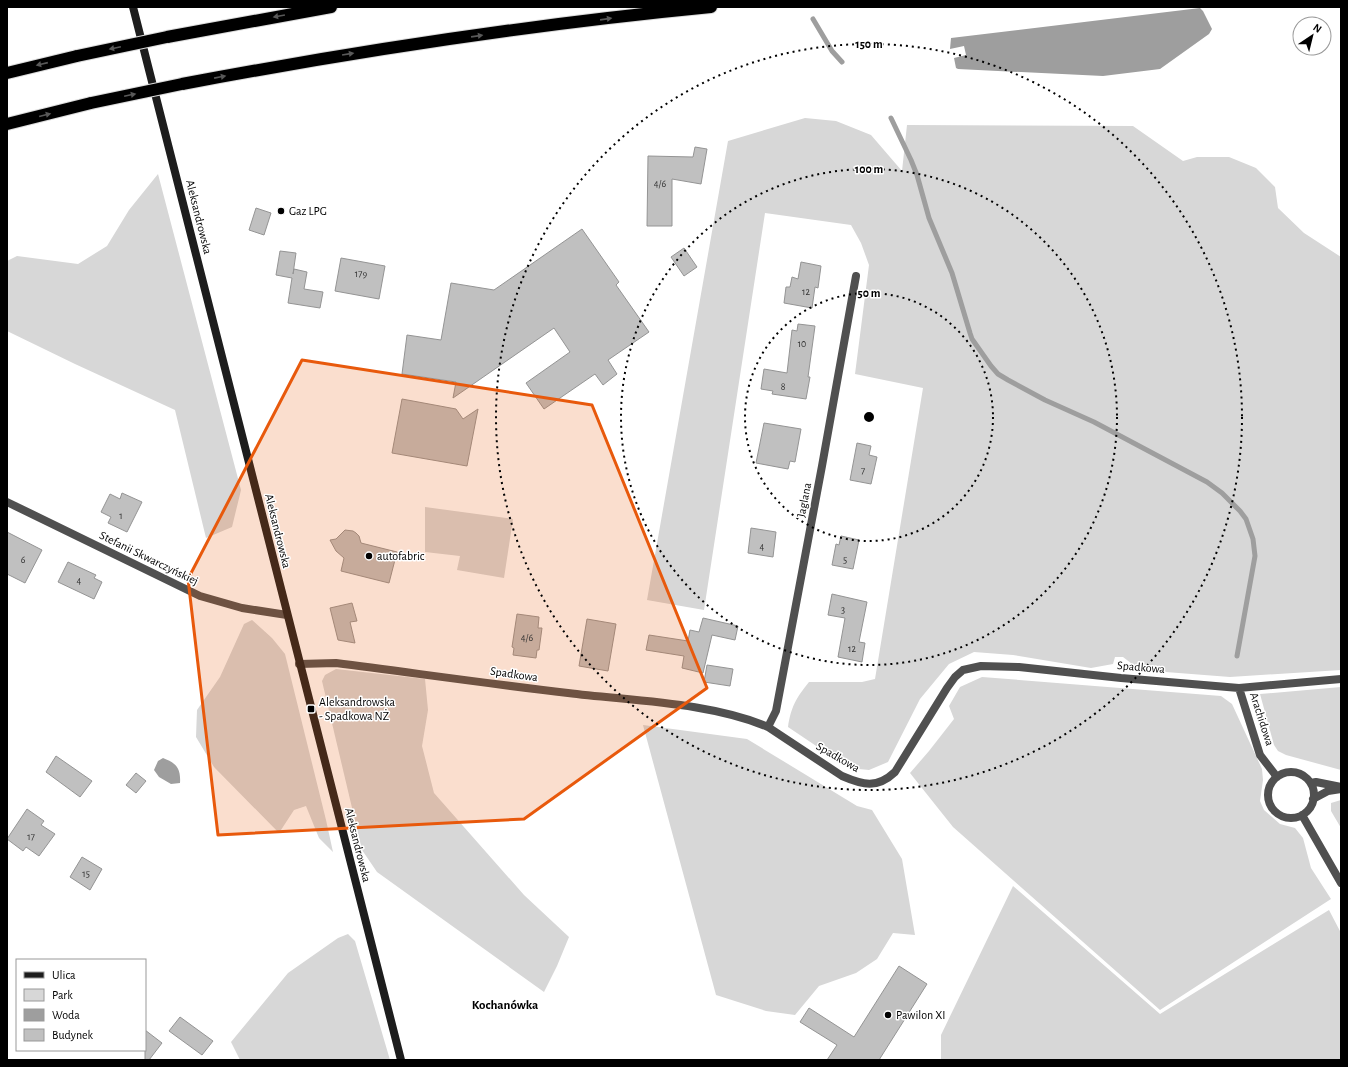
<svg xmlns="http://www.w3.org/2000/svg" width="1348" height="1067" viewBox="0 0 1348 1067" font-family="'Alegreya Sans',sans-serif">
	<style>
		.green { fill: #d7d7d7 }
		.water { fill: #9e9e9e }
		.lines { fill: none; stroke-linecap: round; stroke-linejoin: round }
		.stream { stroke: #9e9e9e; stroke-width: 5 }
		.building { fill: #c0c0c0; stroke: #949494 }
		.highway-casing { stroke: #dbdbdb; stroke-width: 14 }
		.street { stroke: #505050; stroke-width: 8 }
		.secondary { stroke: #1d1d1d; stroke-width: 8 }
		.highway { stroke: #000; stroke-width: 12 }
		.highway-bridge-casing { stroke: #dbdbdb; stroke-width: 14; stroke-linecap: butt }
		.highway-bridge { stroke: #000; stroke-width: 12 }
		.oneway { fill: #595959 }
		.marked { fill: #e8590c; fill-opacity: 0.2; stroke: #e8590c; stroke-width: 3; stroke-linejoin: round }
		.ring { fill: none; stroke: #000; stroke-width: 2; stroke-dasharray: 2 4 }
		.poi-dot { fill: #000; stroke: #fff; stroke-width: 1.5 }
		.labels { text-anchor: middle; stroke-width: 3; stroke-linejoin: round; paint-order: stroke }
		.number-label { font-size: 10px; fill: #303030 }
		.poi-label { font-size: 12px; fill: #000; stroke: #fff; text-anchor: start }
		.street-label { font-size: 12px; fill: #000; stroke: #fff }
		.neighbourhood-label { font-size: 13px; font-weight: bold; fill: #000; stroke: #fff }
		.centre { fill: #000; stroke: #fff; stroke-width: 2 }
		.ring-label { font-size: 12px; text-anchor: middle; font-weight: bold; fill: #000; stroke: #fff; stroke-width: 3; stroke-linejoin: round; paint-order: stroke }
	</style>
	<rect width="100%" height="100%" fill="#fff"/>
	<path class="green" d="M805,118l31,3 35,14 31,36 5,-46 226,1 50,35 14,-4h32l27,11 19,19 3,21 26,25 37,24v413l-111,7 -90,-7 -17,-13h-8l-2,7 -22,4 -78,-13 -39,-3 -25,12 -29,35 -32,63 -19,8 -20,-2 -61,-41c3,-20 8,-29 21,-45h53l13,-3 48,-291 -68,-14 14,-109 -8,-22 -10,-18 -86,-12 -61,397 -57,-10 81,-459z
		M158,174l83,316 -9,37 -26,11 -31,-128 -100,-46 -68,-33v-70l10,-5 61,8 29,-18 22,-36z
		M425,507l88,12 -9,59 -47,-8 3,-14 -35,-4z
		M252,620l20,18 13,16 41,166 7,32 -14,-14 -13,-32 -12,4 -15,23 -65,-66 -18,-30 1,-27 23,-33 24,-53z
		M336,669l89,10 3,31 -6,36 12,47 90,102 45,42 -12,29 -13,26 -167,-120 -15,-22 -40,-169 3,-6z
		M982,677l239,19 11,8 30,65 1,11 -3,21 4,9 16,14 15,4 8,10 8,30 20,31 -171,111 -207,-183 -43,-54 19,-22 25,-32 -5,-13 11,-19z
		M1341,687v83l-55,-15 -8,-4 -4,-6 -14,-51z
		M643,725l104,14 110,67 15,4 30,49 13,76 -22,-2 -16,26 -21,14 -37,13 -24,29 -29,-4 -50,-16z
		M1341,800v28l-10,-17v-8z
		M1013,886l147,128 169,-104 12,23v127h-400v-25z
		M348,934l7,7 35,119h-150l-9,-18 57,-69 50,-35z"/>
	<path class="water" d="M1200,8l3,3 9,18 -3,5 -49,35 -57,7 -145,-7 -2,-1 -2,-10 12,-3 -2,-9 -14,3 1,-11z
		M163,758c13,5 18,10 17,25l-9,1 -12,-7 -5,-7 4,-9z"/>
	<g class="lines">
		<path class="stream" d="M813,19l19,32 10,11
			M891,118l20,42 6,15 12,43 23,55 18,60 2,6 19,27 7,8 10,6 37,20 49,22 113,60 15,11 18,18 6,8 7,20 2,17 -18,100"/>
	</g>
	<path class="building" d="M695,147l12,2 -6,35 -29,-5v47h-25l1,-70 45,1z
		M256,208l15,5 -7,22 -15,-5z
		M582,229l37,53 -3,3 33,47 -41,28 9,14 -14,11 -8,-11 -51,35 -18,-26 44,-31 -16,-24 -101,70 3,-16 -54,-8 5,-39 34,5 10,-57 43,7z
		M684,248l13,19 -13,9 -13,-19z
		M280,251l16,2 -3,21 1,-5 13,3 -3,17 19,3 -3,16 -32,-5 4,-25 -16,-3z
		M341,258l44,8 -6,33 -44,-8z
		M801,262l20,4 -3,22 -3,-1 -3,21 -28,-5 2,-16h4l2,-10 6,2z
		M798,324l17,2 -7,51h2l-4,22 -34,-5 1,-3 -12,-2 3,-20 23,4 5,-43 5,1z
		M402,399l54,10 7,10 15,-10 -11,57 -75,-13z
		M764,423l37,6 -6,33 -5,-1 -2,8 -32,-6z
		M857,443l14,3 -2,9 8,2 -6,27 -21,-4z
		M122,493l20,9 -15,30 -19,-9 3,-6 -10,-5 9,-18 10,5z
		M751,528l25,4 -3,25 -25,-4z
		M345,530l8,1 3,2 3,3 2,7 36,9 -8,31 -48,-12 3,-13 -8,-7 -6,-11 6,-1z
		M7,532l35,18 -17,33 -18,-9z
		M841,536l18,4 -6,29 -21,-4 4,-21 3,1z
		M68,562l28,13 -2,3 8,4 -8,17 -36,-17z
		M832,594l35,8 -8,40 6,1 -3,19 -24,-5 7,-39 -17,-3z
		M352,603l5,18 -7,1 5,21 -17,-3 -8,-32z
		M517,614l22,3 -1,11h4l-3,22h-2l-1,8 -23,-3 1,-7 -2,-1z
		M703,618l35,8 -3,14 -23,-5 -9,38 -21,-5 2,-12 -38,-6 3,-15 39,6 2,-11 9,2z
		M587,619l29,5 -8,47 -29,-5z
		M707,665l26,4 -3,17 -26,-4z
		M56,756l36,25 -12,16 -34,-25z
		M136,773l10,8 -10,12 -10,-8z
		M27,809l17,12 -3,4 14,9 -16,22 -13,-9 -3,4 -16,-12z
		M82,857l20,12 -12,21 -20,-13z
		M899,966l28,18 -48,76h-52l10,-15 -37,-23 9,-14 45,29z
		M180,1017l33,24 -11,14 -33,-24z
		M145,1030l17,13 -13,17h-4z"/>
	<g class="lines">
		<g class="highway-casing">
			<path id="highway" d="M167,37l164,-30
				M7,73l70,-17
				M182,84c175,-33 352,-60 529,-77
				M7,124l84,-21"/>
		</g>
		<path class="street" d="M7,502l193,94 42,12 45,7
			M299,664l37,-1c78,10 155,21 232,30 63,8 141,9 200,34l74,49c21,9 35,13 53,-4l52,-84 8,-11 8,-7 18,-4 38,1 102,11 118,10 102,-9
			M1239,688l21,67 17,22
			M768,727l8,-16 46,-245 34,-190
			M1268 795a23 23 0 1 1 46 0a23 23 0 1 1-46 0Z
			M1311,783l5,-1 25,5
			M1313,799l15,-8 13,-2
			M1302,815l39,68"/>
		<path class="secondary" d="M133,7l268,1053"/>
		<use href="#highway" class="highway"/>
		<g class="highway-bridge-casing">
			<path id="highway-bridge" d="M77,56l90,-19
				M91,103l91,-19"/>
		</g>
		<use href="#highway-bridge" class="highway-bridge"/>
	</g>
	<defs><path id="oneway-solid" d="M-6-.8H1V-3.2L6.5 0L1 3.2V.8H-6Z"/></defs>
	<g class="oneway">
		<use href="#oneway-solid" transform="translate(279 16) rotate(170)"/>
		<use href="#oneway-solid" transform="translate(606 19) rotate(-8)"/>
		<use href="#oneway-solid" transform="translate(477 36) rotate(-8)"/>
		<use href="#oneway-solid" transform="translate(115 48) rotate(168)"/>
		<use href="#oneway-solid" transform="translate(348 54) rotate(-9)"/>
		<use href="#oneway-solid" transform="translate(42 64) rotate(167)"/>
		<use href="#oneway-solid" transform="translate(220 77) rotate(-11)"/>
		<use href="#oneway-solid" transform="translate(130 95) rotate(-12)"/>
		<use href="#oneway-solid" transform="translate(45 115) rotate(-14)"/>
	</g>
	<path class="marked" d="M302,360l290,45 115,283 -183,131 -306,16 -30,-256z"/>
	<g class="ring">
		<circle cx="869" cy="417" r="124"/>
		<circle cx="869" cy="417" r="248"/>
		<circle cx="869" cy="417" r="373"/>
	</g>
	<g class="poi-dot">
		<circle cx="281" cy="211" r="4"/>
		<circle cx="369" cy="556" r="4"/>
		<rect x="307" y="705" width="8" height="8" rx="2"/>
		<circle cx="888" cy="1015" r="4"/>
	</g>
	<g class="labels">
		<g class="number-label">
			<text x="660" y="187">4/6</text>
			<text x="361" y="277">179</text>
			<text x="806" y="295">12</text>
			<text x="802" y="347">10</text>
			<text x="783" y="390">8</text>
			<text x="863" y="474">7</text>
			<text x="121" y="519">1</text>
			<text x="762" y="550">4</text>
			<text x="23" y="563">6</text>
			<text x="845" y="563">5</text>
			<text x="79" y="584">4</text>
			<text x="843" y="613">3</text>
			<text x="527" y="641">4/6</text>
			<text x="852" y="652">12</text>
			<text x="31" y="840">17</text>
			<text x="86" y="877">15</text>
		</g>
		<g class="poi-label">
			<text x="289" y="215">Gaz LPG</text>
			<text x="377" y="560">autofabric</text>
			<text x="319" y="706">Aleksandrowska<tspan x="319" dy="14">- Spadkowa NŻ</tspan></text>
			<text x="896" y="1019">Pawilon XI</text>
		</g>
		<g class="street-label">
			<text transform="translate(199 217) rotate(76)" y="4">Aleksandrowska</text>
			<text transform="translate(804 500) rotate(-79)" y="4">Jaglana</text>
			<text transform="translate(278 531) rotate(76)" y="4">Aleksandrowska</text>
			<text transform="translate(149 558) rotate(26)" y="4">Stefanii Skwarczyńskiej</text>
			<text transform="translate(1141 667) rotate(5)" y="4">Spadkowa</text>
			<text transform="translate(514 674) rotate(8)" y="4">Spadkowa</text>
			<text transform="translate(1262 719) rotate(72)" y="4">Arachidowa</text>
			<text transform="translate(838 757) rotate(30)" y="4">Spadkowa</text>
			<text transform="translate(358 845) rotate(76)" y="4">Aleksandrowska</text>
		</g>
		<g class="neighbourhood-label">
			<text x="505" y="1009">Kochanówka</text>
		</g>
	</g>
	<circle cx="869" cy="417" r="6" class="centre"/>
	<g class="ring-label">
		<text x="869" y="48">150 m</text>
		<text x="869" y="173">100 m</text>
		<text x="869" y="297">50 m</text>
	</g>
	<rect width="1348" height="1067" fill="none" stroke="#000000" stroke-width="16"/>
	<rect x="16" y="959" width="130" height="92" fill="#ffffff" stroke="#999999"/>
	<rect x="24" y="972" width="20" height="6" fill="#1d1d1d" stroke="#999999"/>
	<text x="52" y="979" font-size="12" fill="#000000">Ulica</text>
	<rect x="24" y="989" width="20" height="12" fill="#d7d7d7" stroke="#999999"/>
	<text x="52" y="999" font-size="12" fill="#000000">Park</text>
	<rect x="24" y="1009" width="20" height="12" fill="#9e9e9e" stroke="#999999"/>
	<text x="52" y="1019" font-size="12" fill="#000000">Woda</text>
	<rect x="24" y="1029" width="20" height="12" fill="#c0c0c0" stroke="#999999"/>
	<text x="52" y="1039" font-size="12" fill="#000000">Budynek</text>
	<g transform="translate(1312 36) rotate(35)"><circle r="19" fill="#ffffff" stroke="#999999"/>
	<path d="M0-3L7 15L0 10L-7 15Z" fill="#000000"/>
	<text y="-6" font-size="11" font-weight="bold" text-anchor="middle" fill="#000000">N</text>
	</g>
</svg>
